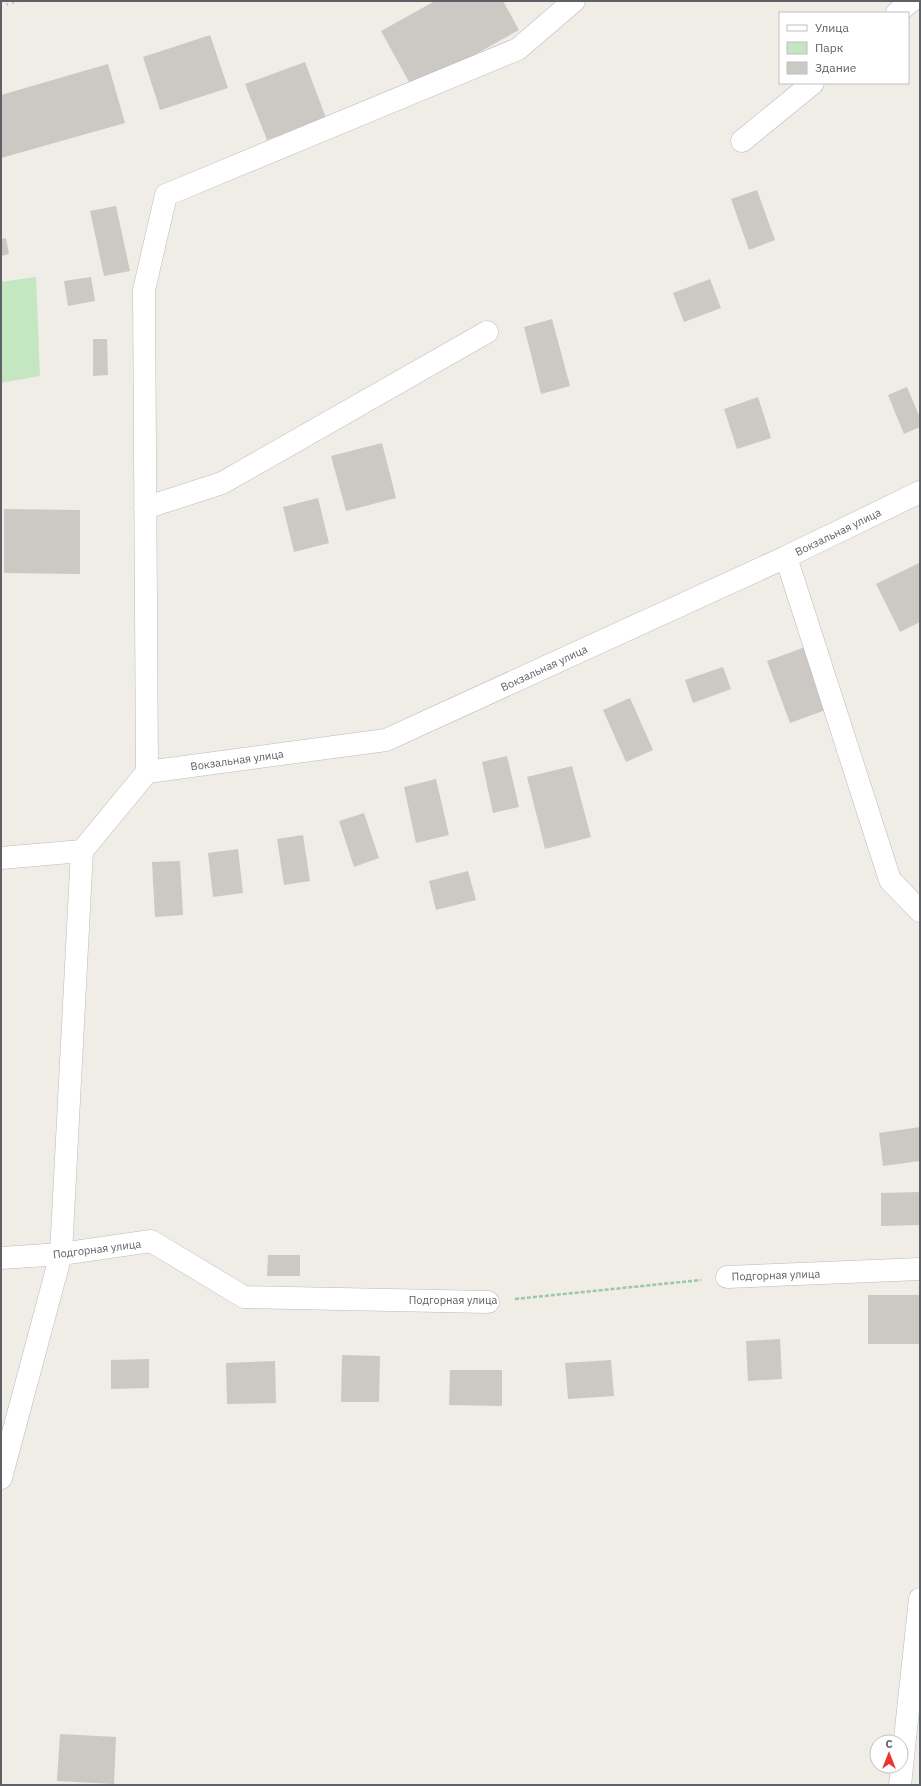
<svg xmlns="http://www.w3.org/2000/svg" width="921" height="1786" viewBox="0 0 921 1786" font-family="'IBM Plex Sans',sans-serif">
	<style>
		.green { fill: #c4e7c2 }
		.building { fill: #ccc9c5 }
		.lines { fill: none; stroke-linecap: round; stroke-linejoin: round }
		.minor-casing { stroke: #b8bbbf; stroke-width: 23 }
		.path { stroke: #9bc8a6; stroke-width: 2.5; stroke-dasharray: 4 2; stroke-linecap: butt }
		.minor { stroke: #fff; stroke-width: 22 }
		.rail { stroke: #b4b5b6; stroke-width: 3; stroke-dasharray: 1 5; stroke-linecap: butt }
		.labels { text-anchor: middle; stroke-width: 4; stroke-linejoin: round; paint-order: stroke }
		.street-label { font-size: 11px; fill: #5d6166; stroke: #fff }
	</style>
	<rect width="100%" height="100%" fill="#efede5"/>
	<path class="green" d="M36,277l4,99 -39,7v-101z"/>
	<path class="building" d="M435,1h68l16,29 -106,59 -32,-58z
		M210,35l18,53 -68,22 -17,-53z
		M305,62l21,56 -59,22 -22,-56z
		M108,64l17,59 -124,35v-63z
		M757,190l18,50 -26,10 -18,-51z
		M116,206l14,65 -26,5 -14,-65z
		M6,238l3,16 -8,2v-17z
		M91,277l4,24 -27,5 -4,-25z
		M710,279l11,29 -37,14 -11,-29z
		M552,319l18,67 -29,8 -17,-67z
		M93,339h14l1,36 -15,1z
		M907,387l13,31v9l-16,7 -16,-39z
		M758,397l13,41 -34,11 -13,-40z
		M382,443l14,55 -50,13 -15,-55z
		M318,498l11,45 -35,9 -11,-45z
		M4,509l76,1v64l-76,-1z
		M919,563l1,59 -20,10 -24,-48z
		M808,646l23,62 -41,15 -23,-62z
		M723,667l8,22 -38,14 -8,-23z
		M630,698l23,52 -27,12 -23,-52z
		M507,756l12,51 -26,6 -11,-51z
		M572,766l19,71 -46,12 -18,-72z
		M436,779l13,56 -33,8 -12,-56z
		M364,813l15,45 -25,9 -15,-46z
		M303,835l7,46 -26,4 -7,-46z
		M238,849l5,44 -30,4 -5,-44z
		M180,861l3,54 -28,2 -3,-55z
		M468,871l8,29 -40,10 -7,-29z
		M920,1127v34l-37,5 -4,-33z
		M920,1192v33l-39,1v-33z
		M268,1255h32v21h-33z
		M868,1295h52v49h-52z
		M780,1339l2,40 -34,2 -2,-40z
		M342,1355l38,1 -1,46h-38z
		M149,1359v29l-38,1v-29z
		M611,1360l3,36 -46,3 -3,-36z
		M275,1361l1,42 -49,1 -1,-41z
		M450,1370h52v36l-53,-1z
		M60,1734l56,3 -2,47 -57,-3z"/>
	<g class="lines">
		<g class="minor-casing">
			<path id="minor" d="M897,13l14,-12
				M742,141l71,-58
				M145,508l77,-25 265,-151
				M786,557l104,323 30,31
				M147,772l239,-32 400,-183 134,-65
				M1,858l81,-7
				M1,1258l60,-4 90,-13 93,56 244,5
				M727,1277l193,-8
				M1,1478l60,-224 21,-403 65,-79 -3,-482 22,-95 352,-146 56,-48
				M900,1785l20,-186"/>
		</g>
		<path class="path" d="M515,1299l186,-19"/>
		<use href="#minor" class="minor"/>
		<path class="rail" d="M1,6l18,-5"/>
	</g>
	<g class="labels">
		<g class="street-label">
			<text transform="translate(838 532) rotate(-26)" y="4">Вокзальная улица</text>
			<text transform="translate(544 668) rotate(-25)" y="4">Вокзальная улица</text>
			<text transform="translate(237 760) rotate(-8)" y="4">Вокзальная улица</text>
			<text transform="translate(97 1249) rotate(-7)" y="4">Подгорная улица</text>
			<text transform="translate(776 1275) rotate(-2)" y="4">Подгорная улица</text>
			<text x="453" y="1304">Подгорная улица</text>
		</g>
	</g>
	<rect width="921" height="1786" fill="none" stroke="#5d6166" stroke-width="4"/>
	<rect x="779" y="12" width="130" height="72" fill="#ffffff" stroke="#bec0c2"/>
	<rect x="787" y="25" width="20" height="6" fill="#ffffff" stroke="#bec0c2"/>
	<text x="815" y="32" font-size="12" fill="#5d6166">Улица</text>
	<rect x="787" y="42" width="20" height="12" fill="#c4e7c2" stroke="#bec0c2"/>
	<text x="815" y="52" font-size="12" fill="#5d6166">Парк</text>
	<rect x="787" y="62" width="20" height="12" fill="#ccc9c5" stroke="#bec0c2"/>
	<text x="815" y="72" font-size="12" fill="#5d6166">Здание</text>
	<g transform="translate(889 1754)"><circle r="19" fill="#ffffff" stroke="#bec0c2"/>
	<path d="M0-3L7 15L0 10L-7 15Z" fill="#e93632"/>
	<text y="-6" font-size="11" font-weight="bold" text-anchor="middle" fill="#5d6166">С</text>
	</g>
</svg>
